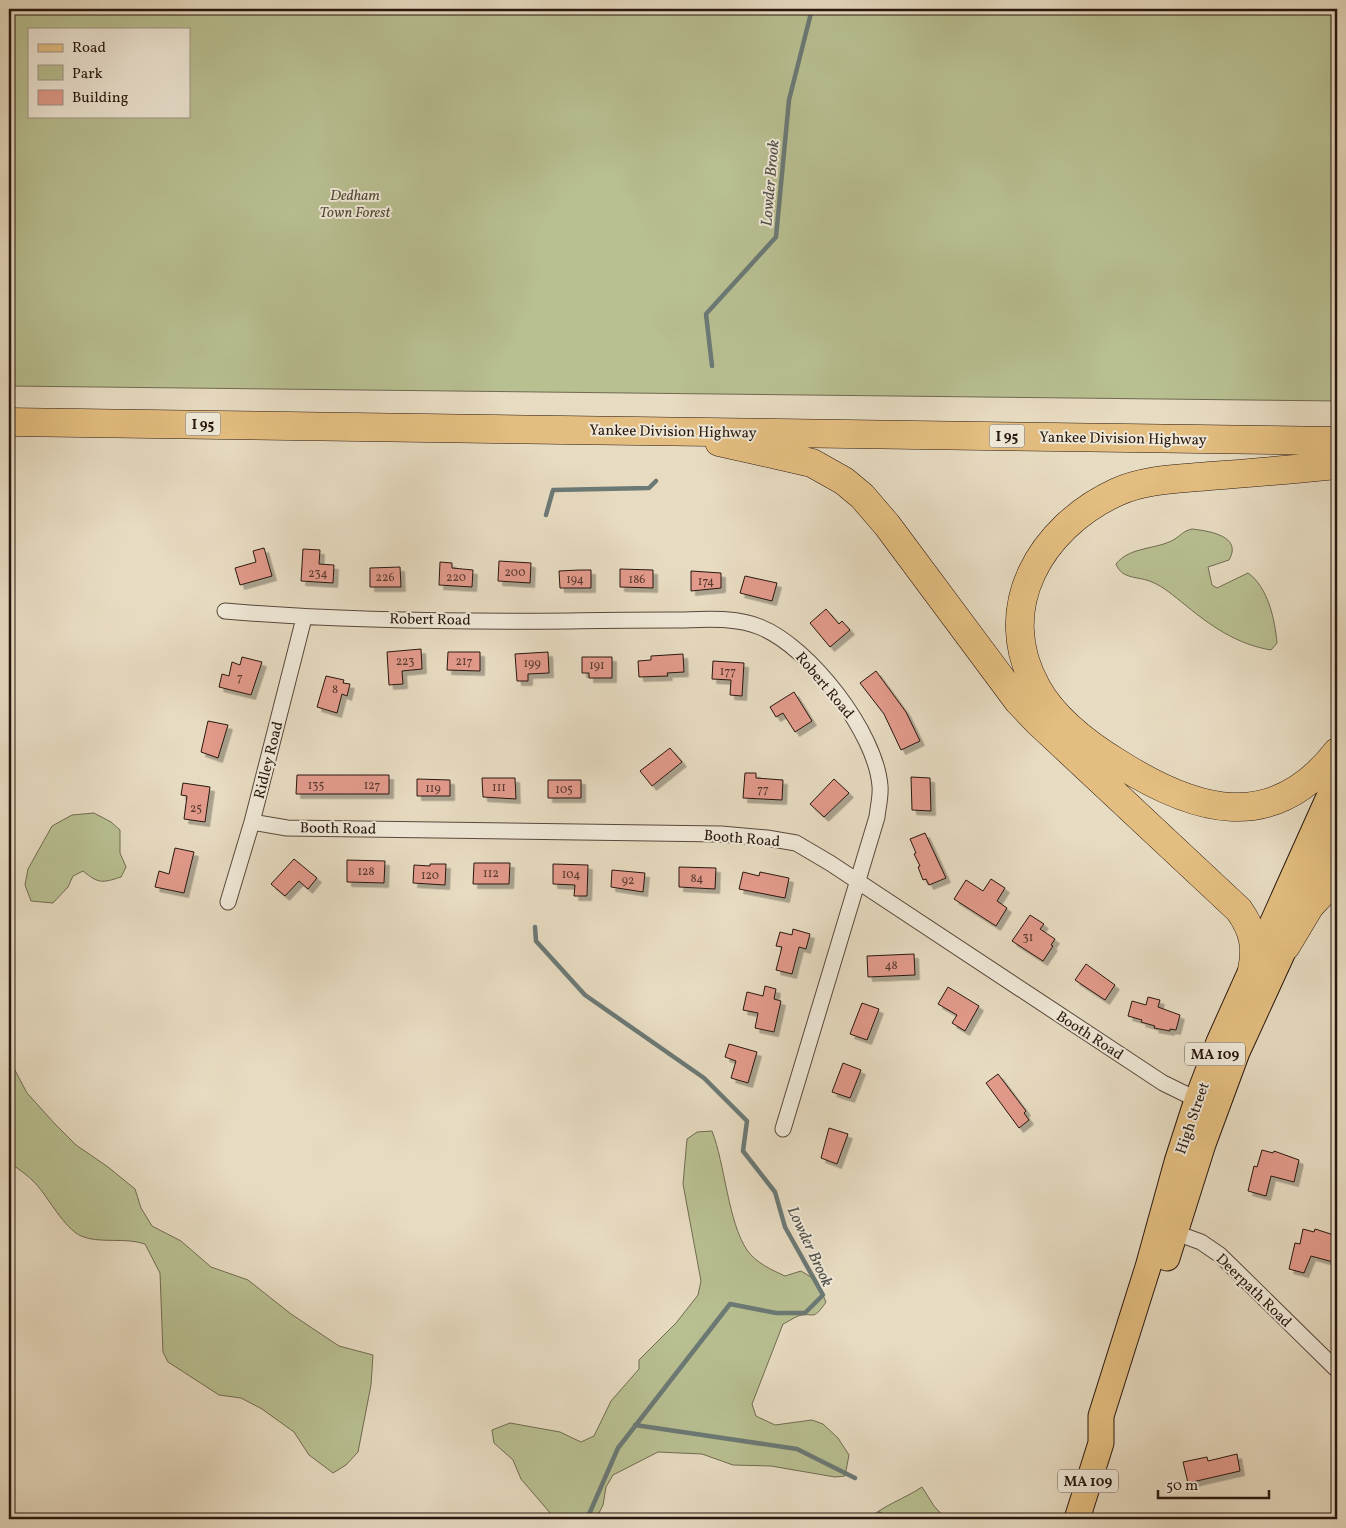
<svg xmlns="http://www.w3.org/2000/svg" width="1346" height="1528" viewBox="0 0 1346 1528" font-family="Vollkorn,serif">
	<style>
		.green { fill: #b8bf91; stroke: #706b50; fill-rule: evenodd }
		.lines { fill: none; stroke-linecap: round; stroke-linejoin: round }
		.stream { stroke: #6b7975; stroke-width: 4.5 }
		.building { fill: #e29a8b; stroke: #28170f; filter: url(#shadow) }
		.street-casing { stroke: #58483c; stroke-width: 17 }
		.primary-casing { stroke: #28170f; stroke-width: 27 }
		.highway-casing { stroke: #28170f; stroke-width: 29 }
		.street { stroke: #efe8d7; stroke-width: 15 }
		.primary { stroke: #e4be80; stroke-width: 25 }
		.highway { stroke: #e4be80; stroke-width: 28 }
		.labels { text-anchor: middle; stroke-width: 4; stroke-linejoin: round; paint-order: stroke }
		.number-label { font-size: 12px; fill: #56382e }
		.shield { fill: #efe8d7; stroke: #64564b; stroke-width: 1 }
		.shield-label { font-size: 14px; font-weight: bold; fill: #28170f }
		.park-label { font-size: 15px; font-style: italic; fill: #534936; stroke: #efe8d7 }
		.street-label { font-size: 15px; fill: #28170f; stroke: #efe8d7 }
		.water-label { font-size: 16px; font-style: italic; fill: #4f504a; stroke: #efe8d7 }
	</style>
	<defs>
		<filter id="shadow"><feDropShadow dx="4.5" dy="4.5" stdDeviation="0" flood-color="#0004"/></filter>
	</defs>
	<rect width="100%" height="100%" fill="#e7dbc1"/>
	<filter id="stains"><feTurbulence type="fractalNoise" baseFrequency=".004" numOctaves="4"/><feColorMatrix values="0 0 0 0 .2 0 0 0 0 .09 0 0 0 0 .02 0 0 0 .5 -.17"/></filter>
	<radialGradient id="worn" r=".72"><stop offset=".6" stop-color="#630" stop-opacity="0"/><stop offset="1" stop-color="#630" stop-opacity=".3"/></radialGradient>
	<path class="green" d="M9,9h1328v392l-1328,-15zM29,29h160v87h-160z
		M1192,529c17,2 51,7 37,31l-21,7 4,18 5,3 31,-15c20,14 27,47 29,70l-6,7c-35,-6 -60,-24 -87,-46 -10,-8 -20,-17 -32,-22 -13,-6 -30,-2 -36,-18 14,-18 41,-14 59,-25 7,-5 9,-8 17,-10z
		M94,813l17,9 9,8v23l6,14 -5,10c-19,6 -22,7 -38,-6l-10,5 -5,11 -15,16 -22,-2 -6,-16 3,-16 24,-43 20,-11z
		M9,1059l18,34 28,31 21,21 32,22 27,22 6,19 11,18 29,15 30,26 37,13 43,34 48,32 34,9 -2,30 -13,67 -12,13 -13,8 -24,-18 -15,-23 -32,-23 -21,-11 -22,-3 -51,-33 -5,-10 -3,-79 -15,-29c-20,-7 -46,0 -64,-8 -17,-8 -33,-39 -45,-52 -8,-9 -18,-15 -27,-22z
		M712,1131c13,33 16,91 35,119 9,13 25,20 38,26l16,-5 15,9 10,22c-14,21 -12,9 -28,14 -5,2 -10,6 -15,8l-31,80 4,12 19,9 37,-5 11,4 15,14 11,17 -4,21 -10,1 -64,-11 -38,-1 -31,-11 -44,-2 -45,23 -7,12 -3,18 -7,14h-45v-5l-30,-35 -8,-19 -19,-17 -2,-13 18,-7 50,9 21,10 13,-6 17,-35 28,-32v-9l37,-37 22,-28 3,-14 -18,-97 4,-45 10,-7z
		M922,1487l12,19 12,13h-78c16,-14 36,-20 54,-32z"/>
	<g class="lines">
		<path class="stream" d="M712,366l-6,-52 70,-77 13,-137 23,-91
			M546,515l7,-25 96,-2 7,-7
			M535,927l1,14 49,54 119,83 43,43 -4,30 32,41 10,35 38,68 -18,18h-29l-46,-9 -112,144 -31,71
			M635,1425l162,24 58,29
			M880,1514l7,5"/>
	</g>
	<path class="building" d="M264,548l8,28 -32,9 -5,-17 21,-6 -3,-11z
		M303,549l17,1 -1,14 15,1 -1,18 -32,-2z
		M499,561l32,2 -1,20 -32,-2z
		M440,562l12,1v5l21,2 -1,17 -33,-2z
		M400,567l1,20h-31v-19z
		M620,569l33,1v18l-33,-1z
		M579,570h12v18h-31l-1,-17z
		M691,571l30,2v15l-30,3z
		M745,576l32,7 -5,18 -32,-8z
		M826,609l13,15 3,-3 8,9 -20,17 -20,-24z
		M421,649l1,20 -20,2 1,13 -14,1 -2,-33z
		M448,652h32v19l-33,-1z
		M548,652l1,21 -21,1v7h-11l-2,-27z
		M683,654l1,18 -17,1 1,3 -29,1 -1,-16 13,-1v-4z
		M242,657l20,5 -11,33 -32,-8 3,-13 7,2 3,-14 8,3z
		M582,657h30v21h-23v-5h-7z
		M713,661l31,2 -2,33 -12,-1 1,-15 -19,-1z
		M876,671l30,41 14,29 -19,9 -17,-36 -24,-31z
		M326,676l18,4 -1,3 7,1 -3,12 -5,-2 -5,19 -20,-6z
		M794,692l18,29 -17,11 -12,-19 -7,4 -6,-10z
		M208,721l20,4 -10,33 -17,-6z
		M670,748l12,14 -30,24 -12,-15z
		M745,773h11v5l27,2 -1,20 -39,-2z
		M297,775h92v19h-93z
		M911,777l19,1 1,33 -19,-1z
		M482,778h33l1,21 -33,-2z
		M417,779l33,1v16h-33z
		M834,779l15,14 -25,24 -14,-13z
		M548,780h33v18h-33z
		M183,783l27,4 -5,35 -21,-3 3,-23 -6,-1z
		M925,833l21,45 -17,7 -3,-6 -3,1 -5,-13 2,-1 -6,-12 2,-1 -6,-14z
		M175,848l19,4 -10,41 -29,-6 4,-16 10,3z
		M294,859l23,19 -9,11 -9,-8 -14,15 -14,-12z
		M347,860l38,1 -1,22 -37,-1z
		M474,863h36l-1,21h-36z
		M430,864h16l-1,21 -32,-2 1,-18 16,1z
		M553,864l35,1 -1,31h-13l1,-11 -22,-1z
		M679,867l37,1 -1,21 -36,-2z
		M612,870l33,3 -2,19 -32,-5z
		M743,872l16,4 1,-4 29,6 -4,20 -46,-9z
		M991,879l14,9 -8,13 10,7 -11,18 -42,-27 12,-19 17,11z
		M1030,915l14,9 -4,5 15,10 -4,6 2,1 -10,15 -31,-20z
		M793,929l17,5 -4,15 -7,-2 -7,27 -16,-4 6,-23 -6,-1 4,-14 12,3z
		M914,954l1,21 -47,2 -1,-21z
		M1086,964l29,21 -10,15 -30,-20z
		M765,986l11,3 -2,10 7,2 -7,31 -19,-4 3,-15 -15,-3 4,-18 16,4z
		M948,987l31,19 -14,25 -13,-8 5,-8 -19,-11z
		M1148,997l12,3 -2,7 22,8 -4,15 -6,-1v2l-16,-3 1,-2 -14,-4 1,-2 -14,-4 4,-15 14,4z
		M862,1003l17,6 -12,31 -17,-6z
		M729,1044l28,8 -9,31 -17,-5 5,-17 -11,-4z
		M843,1063l18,7 -11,28 -18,-6z
		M998,1074l28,37 -2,2 5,7 -10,8 -33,-45z
		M829,1128l19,6 -11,30 -16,-6z
		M1262,1150l11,3 1,-2 25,9 -5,22 -23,-6 -5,20 -18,-5 6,-25 3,1z
		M1303,1229l11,3 1,-3 22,7v12l-4,14 -22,-6 -7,17 -15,-4 6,-26 5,1z
		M1237,1454l3,17 -52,12 -5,-21 24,-5 1,4z"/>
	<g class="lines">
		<g class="street-casing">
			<path id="street" d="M225,611c115,10 231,11 346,10 34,-1 67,-1 101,-1 29,0 61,-4 88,7 50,20 116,106 120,159 1,10 -2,21 -3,31l-94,312
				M252,822l35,6 434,6 46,4 29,5 34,20 333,220 41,20
				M228,902l24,-80 52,-204
				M1168,1230l33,12 19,13 117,115"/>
		</g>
		<g class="primary-casing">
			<path id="primary" d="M1167,1258l36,-114 34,-92 100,-218
				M1077,1519l24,-76v-27l47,-149 29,-105 20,-62 22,-58 118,-263"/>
		</g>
		<g class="highway-casing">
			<path id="highway" d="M9,422l1328,19
				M719,442l93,21 32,18 18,15 25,29 131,176 20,21 201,188c14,20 18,36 13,60
				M1337,465c-42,4 -85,8 -127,11 -31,3 -65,3 -93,16 -76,35 -125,116 -80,196 18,32 50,56 81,75 77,49 154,72 219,-11
				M1286,946l24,-40 27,-29"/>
		</g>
		<use href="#street" class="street"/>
		<use href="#primary" class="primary"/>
		<use href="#highway" class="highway"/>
	</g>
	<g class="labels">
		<g class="number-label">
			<text x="515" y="576">200</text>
			<text x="318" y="577">234</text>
			<text x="385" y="581">226</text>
			<text x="456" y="581">220</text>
			<text x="575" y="583">194</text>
			<text x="637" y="583">186</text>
			<text x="706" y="585">174</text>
			<text x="405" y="665">223</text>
			<text x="464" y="665">217</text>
			<text x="532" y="667">199</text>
			<text x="597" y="669">191</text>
			<text x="728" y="675">177</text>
			<text x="240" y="681">7</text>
			<text x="335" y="693">8</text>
			<text x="316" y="789">135</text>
			<text x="372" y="789">127</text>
			<text x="499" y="791">111</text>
			<text x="433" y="792">119</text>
			<text x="564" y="793">105</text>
			<text x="763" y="793">77</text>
			<text x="196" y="812">25</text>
			<text x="366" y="875">128</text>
			<text x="491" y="877">112</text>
			<text x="571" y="878">104</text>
			<text x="430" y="879">120</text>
			<text x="697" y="882">84</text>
			<text x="628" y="884">92</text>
			<text x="1028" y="941">31</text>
			<text x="891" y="969">48</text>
		</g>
		<g class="shield">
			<rect x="185.5" y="412.5" width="35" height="23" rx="4"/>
			<rect x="989.5" y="424.5" width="35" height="23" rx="4"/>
			<rect x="1185" y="1042.5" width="60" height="23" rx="4"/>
			<rect x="1058" y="1469.5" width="60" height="23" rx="4"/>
		</g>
		<g class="shield-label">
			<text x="203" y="429">I 95</text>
			<text x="1007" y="441">I 95</text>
			<text x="1215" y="1059">MA 109</text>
			<text x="1088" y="1486">MA 109</text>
		</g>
		<g class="park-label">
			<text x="355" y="200">Dedham<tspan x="355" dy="17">Town Forest</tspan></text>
		</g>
		<g class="street-label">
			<text transform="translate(673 431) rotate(1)" y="5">Yankee Division Highway</text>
			<text transform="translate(1123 438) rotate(1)" y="5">Yankee Division Highway</text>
			<text transform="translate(430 619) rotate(1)" y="5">Robert Road</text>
			<text transform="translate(825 685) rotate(50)" y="5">Robert Road</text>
			<text transform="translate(268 760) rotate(-76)" y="5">Ridley Road</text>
			<text transform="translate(338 828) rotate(1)" y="5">Booth Road</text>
			<text transform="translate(742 838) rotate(5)" y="5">Booth Road</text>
			<text transform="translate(1090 1035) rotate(33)" y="5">Booth Road</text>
			<text transform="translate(1192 1118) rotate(-71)" y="5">High Street</text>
			<text transform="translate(1254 1290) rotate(44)" y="5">Deerpath Road</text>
		</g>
		<g class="water-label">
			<text transform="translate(769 183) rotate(-85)" y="6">Lowder Brook</text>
			<text transform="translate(811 1246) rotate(65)" y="6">Lowder Brook</text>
		</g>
	</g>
	<rect width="1346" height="1528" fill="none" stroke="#e7dbc1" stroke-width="30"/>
	<rect x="10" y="10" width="1326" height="1508" fill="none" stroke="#28170f" stroke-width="2.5"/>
	<rect x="15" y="15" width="1316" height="1498" fill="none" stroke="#28170f"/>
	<rect x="28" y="28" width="162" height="90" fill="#efe8d7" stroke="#9f9487"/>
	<rect x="38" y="44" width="25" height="8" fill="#e4be80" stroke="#9f9487"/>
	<text x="72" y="52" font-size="15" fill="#28170f">Road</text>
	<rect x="38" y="65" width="25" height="15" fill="#b8bf91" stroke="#9f9487"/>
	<text x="72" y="78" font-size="15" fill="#28170f">Park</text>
	<rect x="38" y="90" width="25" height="15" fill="#e29a8b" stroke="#9f9487"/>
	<text x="72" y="102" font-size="15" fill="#28170f">Building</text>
	<path d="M1158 1490v8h111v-8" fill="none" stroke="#28170f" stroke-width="2.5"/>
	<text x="1166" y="1490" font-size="15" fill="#28170f" stroke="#efe8d7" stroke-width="4" paint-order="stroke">50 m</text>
	<rect width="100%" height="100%" filter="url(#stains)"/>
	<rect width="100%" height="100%" fill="url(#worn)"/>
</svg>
